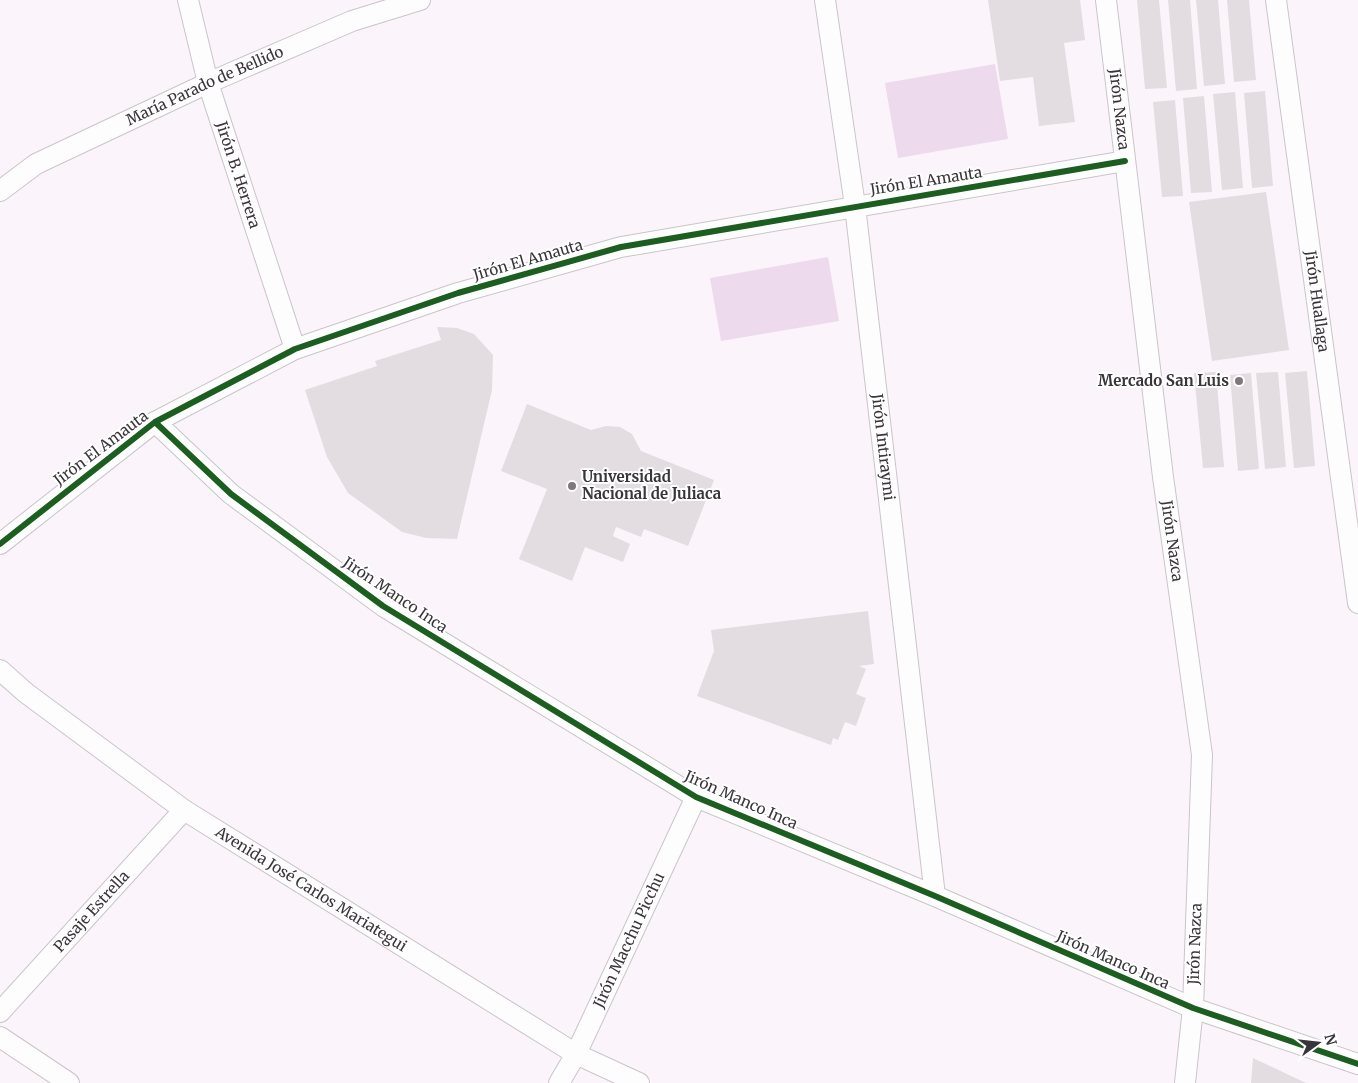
<svg xmlns="http://www.w3.org/2000/svg" width="1358" height="1083" viewBox="0 0 1358 1083" font-family="Merriweather,serif">
	<style>
		.green { fill: #eddaed }
		.building { fill: #e3dde2 }
		.lines { fill: none; stroke-linecap: round; stroke-linejoin: round }
		.street-casing { stroke: #cac5ca; stroke-width: 22 }
		.street { stroke: #fefdfe; stroke-width: 20 }
		.cycleway-casing { stroke: #fff; stroke-width: 9 }
		.cycleway { stroke: #1b5e20; stroke-width: 6 }
		.poi-dot { fill: #7e787d; stroke: #fff; stroke-width: 2 }
		.labels { text-anchor: middle; stroke-width: 4; stroke-linejoin: round; paint-order: stroke }
		.street-label { font-size: 15px; fill: #3a353a; stroke: #fff }
		.poi-label { font-size: 15px; font-weight: bold; fill: #3a353a; stroke: #fff; text-anchor: end }
	</style>
	<rect width="100%" height="100%" fill="#fbf4fa"/>
	<path class="green" d="M995,64l13,75 -110,19 -13,-75z
		M828,257l11,64 -118,20 -11,-63z"/>
	<path class="building" d="M988,0h92l5,40 -21,3 11,79 -36,4 -6,-49 -33,4z
		M1137,0h22l8,88 -22,1z
		M1168,0h22l7,89 -21,2z
		M1196,0h22l7,84 -21,2z
		M1227,0h22l7,80 -22,2z
		M1265,91l8,95 -21,2 -8,-95z
		M1235,92l8,96 -21,2 -9,-96z
		M1204,96l8,96 -21,1 -8,-95z
		M1175,100l8,96 -21,1 -9,-95z
		M1266,192l23,158 -77,11 -23,-159z
		M437,327l20,1 17,6 19,21 -1,35 -35,149 -31,-1 -24,-6 -54,-39 -21,-36 -22,-67 72,-24 -2,-5 66,-21z
		M1307,371l8,95 -21,2 -9,-95z
		M1216,372l8,95 -21,1 -9,-95z
		M1278,372l8,95 -21,2 -9,-96z
		M1251,373l8,96 -21,2 -8,-96z
		M527,404l64,26 15,-4 14,1 12,7 9,17 73,29 -26,66 -44,-17 -3,8 -25,-10 -3,9 17,8 -7,18 -38,-15 -13,34 -53,-22 28,-70 -46,-18z
		M868,611l6,53 -15,2 7,3 -10,25 10,4 -10,28 -11,-4 -7,18 -5,-2 -2,7 -134,-49 17,-45 -3,-21z
		M1253,1058l53,25h-55z"/>
	<g class="lines">
		<g class="street-casing">
			<g id="street">
				<path id="s1" d="M188,0l20,83 87,266"/>
				<path id="s2" d="M825,0l30,206 80,690"/>
				<path id="s3" d="M1106,0l57,477 39,278 -9,253 -8,75"/>
				<path id="s4" d="M1276,0l82,603"/>
				<path id="s5" d="M0,191l36,-27 172,-81 144,-62 68,-21"/>
				<path d="M155,422l76,72 152,112 313,191 239,99 258,112 165,56"/>
				<path d="M0,544l155,-122 140,-73 163,-56 163,-46 504,-86"/>
				<path id="s6" d="M0,670l26,23 158,117 392,244 63,29"/>
				<path id="s7" d="M0,1012l184,-202"/>
				<path d="M0,1037l69,46"/>
				<path id="s8" d="M559,1083l17,-29 120,-257"/>
			</g>
		</g>
		<use href="#street" class="street"/>
		<g class="cycleway-casing">
			<path id="cycleway" d="M155,422l76,72 152,112 313,191 239,99 258,112 165,56
				M0,544l155,-122 140,-73 163,-56 163,-46 504,-86"/>
		</g>
		<use href="#cycleway" class="cycleway"/>
	</g>
	<g class="poi-dot">
		<circle cx="1239" cy="381" r="5"/>
		<circle cx="572" cy="486" r="5"/>
	</g>
	<g class="labels">
		<g class="street-label">
			<text dy="5" stroke="none"><textPath href="#s5" startOffset="231">María Parado de Bellido</textPath></text>
			<text dy="5" stroke="none"><textPath href="#s3" startOffset="110">Jirón Nazca</textPath></text>
			<text dy="5" stroke="none"><textPath href="#s1" startOffset="182">Jirón B. Herrera</textPath></text>
			<text transform="translate(926 181) rotate(-9)" y="5">Jirón El Amauta</text>
			<text transform="translate(528 260) rotate(-16)" y="5">Jirón El Amauta</text>
			<text dy="5" stroke="none"><textPath href="#s4" startOffset="304">Jirón Huallaga</textPath></text>
			<text transform="translate(101 448) rotate(-37)" y="5">Jirón El Amauta</text>
			<text dy="5" stroke="none"><textPath href="#s2" startOffset="451">Jirón Intiraymi</textPath></text>
			<text dy="5" stroke="none"><textPath href="#s3" startOffset="545">Jirón Nazca</textPath></text>
			<text transform="translate(395 595) rotate(34)" y="5">Jirón Manco Inca</text>
			<text transform="translate(741 800) rotate(24)" y="5">Jirón Manco Inca</text>
			<text dy="5" stroke="none"><textPath href="#s6" startOffset="381">Avenida José Carlos Mariategui</textPath></text>
			<text dy="5" stroke="none"><textPath href="#s7" startOffset="136">Pasaje Estrella</textPath></text>
			<text dy="5" stroke="none"><textPath href="#s8" startOffset="159">Jirón Macchu Picchu</textPath></text>
			<text transform="translate(1195 944) rotate(-88)" y="5">Jirón Nazca</text>
			<text transform="translate(1113 960) rotate(24)" y="5">Jirón Manco Inca</text>
		</g>
		<g class="poi-label">
			<text x="1229" y="386">Mercado San Luis</text>
			<text x="582" y="482" text-anchor="start">Universidad<tspan x="582" dy="17">Nacional de Juliaca</tspan></text>
		</g>
	</g>
	<g transform="translate(1318 1043) rotate(75)" stroke="#ffffff" stroke-width="4" paint-order="stroke">
	<path d="M0-4L9 19L0 12L-9 19Z" fill="#3a353a"/>
	<text y="-8" font-size="14" font-weight="bold" text-anchor="middle" fill="#3a353a">N</text>
	</g>
</svg>
